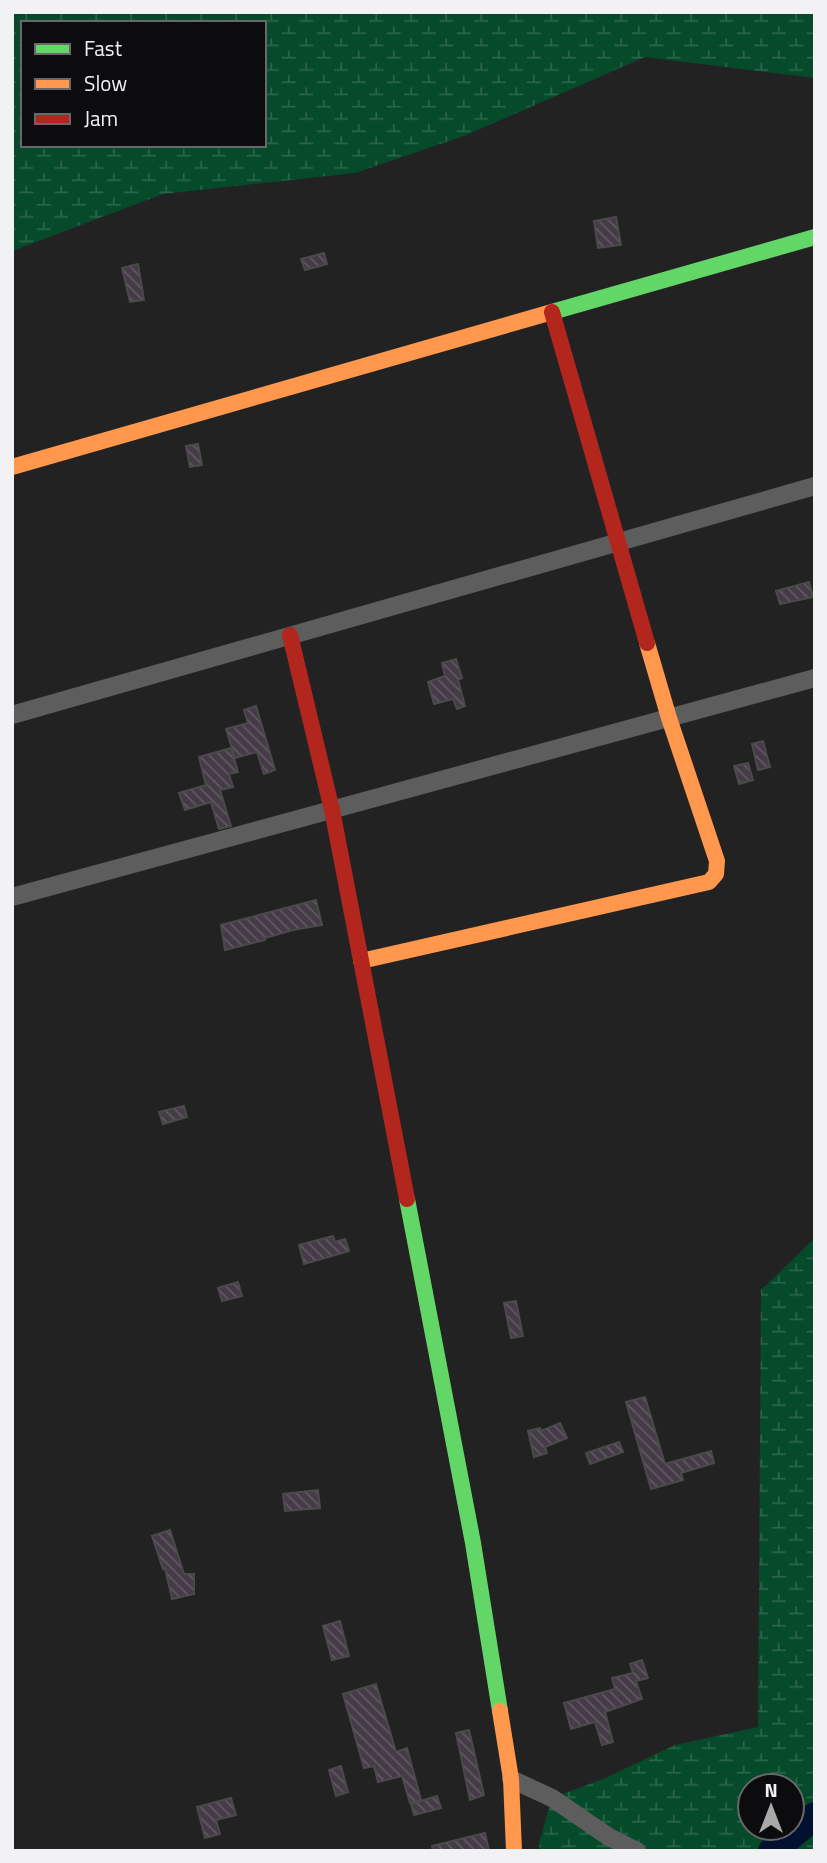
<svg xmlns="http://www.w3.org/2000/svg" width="827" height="1863" viewBox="0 0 827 1863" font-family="'Titillium Web',sans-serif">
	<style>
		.wetland { fill: url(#wetland-marsh); fill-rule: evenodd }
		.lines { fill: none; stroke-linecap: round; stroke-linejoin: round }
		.river { stroke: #031130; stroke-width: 28 }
		.building { fill: url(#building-back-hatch); stroke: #4b4a4b; stroke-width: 2 }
		.street { stroke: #5e5d5d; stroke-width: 18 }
		.fast { stroke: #63d668; stroke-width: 16 }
		.slow { stroke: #ff974d; stroke-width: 16 }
		.jam { stroke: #b3261e; stroke-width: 16 }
	</style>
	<defs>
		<pattern id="wetland-marsh" width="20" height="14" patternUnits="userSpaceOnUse" patternTransform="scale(1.75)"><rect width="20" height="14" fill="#054a2b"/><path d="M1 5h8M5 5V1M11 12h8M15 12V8" fill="none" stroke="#2a654a"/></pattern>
		<pattern id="building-back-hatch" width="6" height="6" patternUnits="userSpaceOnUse" patternTransform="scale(1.75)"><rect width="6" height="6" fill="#453b47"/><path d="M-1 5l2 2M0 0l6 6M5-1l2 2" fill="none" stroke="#605862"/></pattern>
	</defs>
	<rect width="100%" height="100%" fill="#232223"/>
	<path class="wetland" d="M12,12h803v66l-170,-21 -181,79 -109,37 -192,21 -151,57zM23,23h241v122h-241z
		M815,1238v613h-276v-8l13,-45 51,-19 72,-34 83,-18 3,-437zM750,1786h42v42h-42z"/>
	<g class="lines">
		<path class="river" d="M772,1851l43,-35"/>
	</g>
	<path class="building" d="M616,217l5,28 -23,3 -4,-27z
		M324,253l3,11 -22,6 -4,-11z
		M138,264l6,36 -14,2 -8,-34z
		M198,444l4,21 -12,2 -4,-21z
		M809,582l4,15 -33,7 -4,-13z
		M456,659l6,19 -4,2 7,26 -8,3 -4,-10 -19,5 -6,-22 17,-6 -3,-13z
		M256,706l19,64 -11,4 -7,-22 -22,6 -9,-29 22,-6 -4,-13z
		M763,741l7,26 -12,3 -6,-26z
		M231,748l7,24 -9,2 4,13 -13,3 11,36 -12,3 -8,-27 -26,8 -6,-17 27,-8 -7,-28z
		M748,763l5,17 -14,4 -5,-18z
		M316,900l6,25 -29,5 -28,8v2l-40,10 -4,-25z
		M184,1106l3,11 -24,7 -4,-12z
		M333,1236l2,6 10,-3 4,12 -45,13 -5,-19z
		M238,1282l4,14 -20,5 -4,-13z
		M516,1301l7,35 -12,2 -7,-35z
		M645,1397l20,67 46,-13 3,12 -33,10 2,7 -32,9 -25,-87z
		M560,1423l7,15 -22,9 2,6 -13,4 -6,-26 12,-3 1,3z
		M619,1442l4,10 -33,12 -4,-11z
		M318,1490l2,18 -35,3 -2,-17z
		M170,1530l14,44h10v20l-22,5 -7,-31 -2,1 -11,-33z
		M340,1621l9,35 -17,4 -9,-34z
		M642,1660l6,18 -12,3 6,18 -37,13 8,30 -11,3 -7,-23 -24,7 -7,-26 51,-14 -3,-11 21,-5 -3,-9z
		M376,1684l20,68 11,-4 14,52 -11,3 -8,-27 -24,6 -4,-16 -10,2 -21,-74z
		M469,1730l15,65 -14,5 -14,-67z
		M341,1766l7,26 -12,4 -7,-26z
		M437,1796l4,12 -27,7 -3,-11z
		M231,1798l5,17 -20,5 4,14 -15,4 -8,-31z
		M485,1833l4,18h-56l-1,-5z"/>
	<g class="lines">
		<path class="street" d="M12,715l803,-229
			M12,897l803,-219
			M511,1779l41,19 57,39 28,14"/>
		<path class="fast" d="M552,312l263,-75
			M407,1199l66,344 27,168"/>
		<path class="slow" d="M12,467l540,-155
			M361,961l348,-79 7,-8 1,-13 -48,-143 -22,-75
			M500,1711l11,68 3,72"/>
		<path class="jam" d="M552,312l95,331
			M290,635l42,175 75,389"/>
	</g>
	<rect width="827" height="1863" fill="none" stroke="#f2f1f3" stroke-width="28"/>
	<rect x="21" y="21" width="245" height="126" fill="#0c0b0d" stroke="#686769" stroke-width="2"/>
	<rect x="35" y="44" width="35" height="10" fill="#63d668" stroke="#686769" stroke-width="2"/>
	<text x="84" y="56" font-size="21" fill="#f2f1f3">Fast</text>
	<rect x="35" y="79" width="35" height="10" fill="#ff974d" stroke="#686769" stroke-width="2"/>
	<text x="84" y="91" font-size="21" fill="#f2f1f3">Slow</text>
	<rect x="35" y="114" width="35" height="10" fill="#b3261e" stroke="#686769" stroke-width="2"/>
	<text x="84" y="126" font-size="21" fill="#f2f1f3">Jam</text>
	<g transform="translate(771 1807)"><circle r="33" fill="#0c0b0d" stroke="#686769" stroke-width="2"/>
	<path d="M0-5L12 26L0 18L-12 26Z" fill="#aaa9aa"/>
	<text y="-10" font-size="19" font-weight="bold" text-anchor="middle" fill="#f2f1f3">N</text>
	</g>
</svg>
